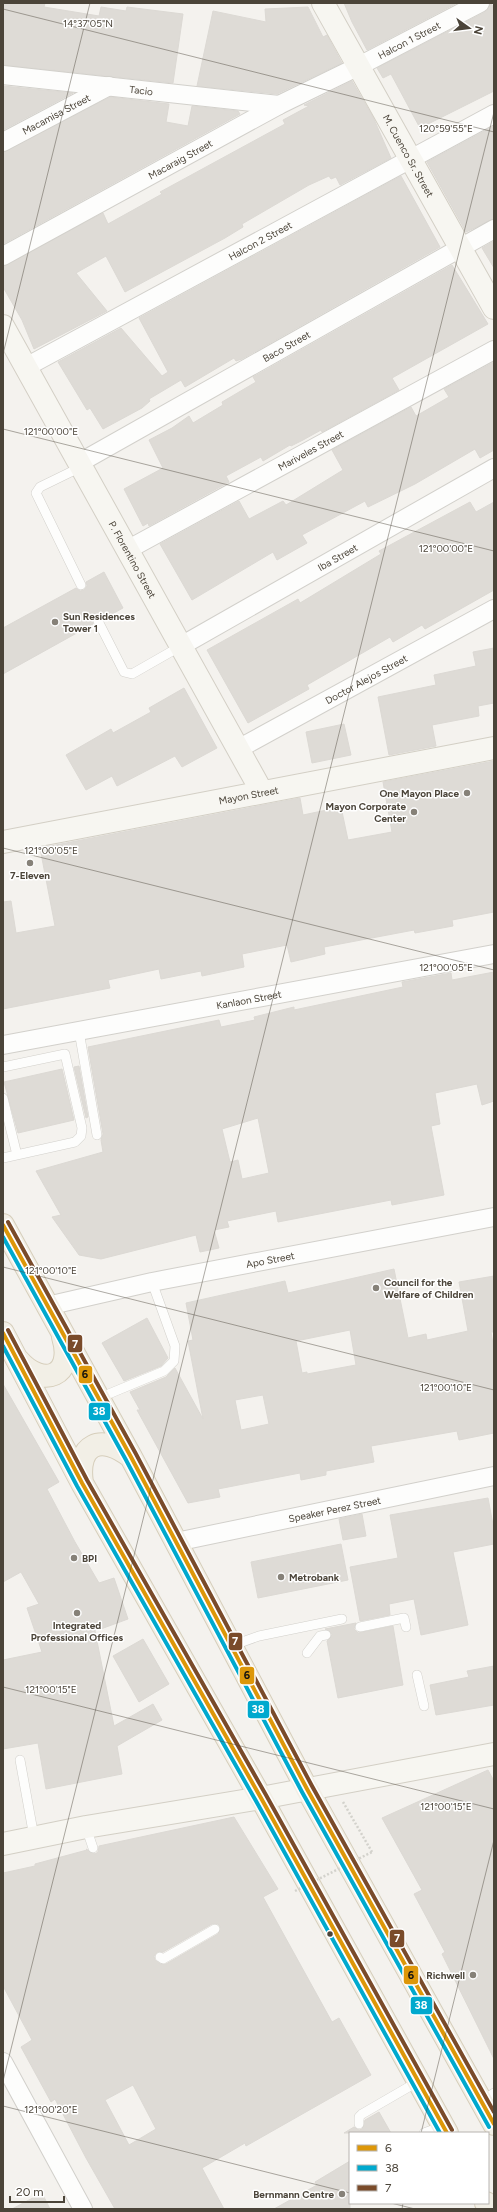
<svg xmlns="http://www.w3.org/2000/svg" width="497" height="2212" viewBox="0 0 497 2212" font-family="Figtree,sans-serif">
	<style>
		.building { fill: #dedbd6; stroke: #dcd9d4; fill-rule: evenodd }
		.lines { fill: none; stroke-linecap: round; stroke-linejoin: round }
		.lane-casing { stroke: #d2d0cb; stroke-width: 10 }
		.street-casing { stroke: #d2d0cb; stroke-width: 20 }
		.secondary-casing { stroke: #d3cfc5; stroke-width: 24 }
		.primary-casing { stroke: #d6cebb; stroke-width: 24 }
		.path { stroke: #d3d2cc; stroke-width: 2.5; stroke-dasharray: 2 2; stroke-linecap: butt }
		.lane { stroke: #fdfdfc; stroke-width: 9 }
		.street { stroke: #fdfdfc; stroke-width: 18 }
		.secondary { stroke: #f7f6f1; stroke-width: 22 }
		.primary { stroke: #f2efe6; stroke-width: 22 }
		.path-bridge { stroke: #d3d2cc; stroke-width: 2.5; stroke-dasharray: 2 2; stroke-linecap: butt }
		.bus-1-casing { stroke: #fff; stroke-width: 7 }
		.bus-2-casing { stroke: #fff; stroke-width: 7 }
		.bus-3-casing { stroke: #fff; stroke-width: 7 }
		.bus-1 { stroke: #dd9709; stroke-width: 4 }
		.bus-2 { stroke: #00a9ce; stroke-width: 4 }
		.bus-3 { stroke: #7a4b2a; stroke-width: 4 }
		.ticks { fill: none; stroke: #4b4439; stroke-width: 1; stroke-opacity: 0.45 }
		.poi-dot { fill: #868178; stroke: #fff; stroke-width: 1.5 }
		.bus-dot { fill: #4b4439; stroke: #fff; stroke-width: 1.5 }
		.labels { text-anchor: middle; stroke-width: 3; stroke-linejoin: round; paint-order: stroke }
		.street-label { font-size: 10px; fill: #4b4439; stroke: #fff }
		.poi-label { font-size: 10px; font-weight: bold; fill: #4b4439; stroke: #fff; text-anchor: start }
		.ticks-label { font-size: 10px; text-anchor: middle; fill: #4b4439; stroke: #fff; stroke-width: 3; stroke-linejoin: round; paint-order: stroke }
		.line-badge { stroke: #fff; stroke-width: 1.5 }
		.badge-label { font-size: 11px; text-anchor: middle; font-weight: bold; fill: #fff }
		.pale-badge-label { font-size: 11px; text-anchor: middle; font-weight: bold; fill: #111 }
	</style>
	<rect width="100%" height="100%" fill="#f4f2ee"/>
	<path class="building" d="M3,3h42l-1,4 55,9 2,-9 25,4 1,-4 56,7 -10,69 -170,-18z
		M344,3h113l-90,47 -15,-28z
		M491,3l3,6v82l-74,37 -29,-54 -8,4 -6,-10 108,-56z
		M308,7l15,30 4,-2 15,28 -65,31 -80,-8 16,-75 53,11 -1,-13z
		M352,81l21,36 18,41 -51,27 -4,-8 -5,2 -2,-3 -20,9 -67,39 1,3 -18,11 -100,54 -19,-36 -30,17 31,38 -73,38 -12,-29 -19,-33v-21l100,-53 5,11 54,-30 -2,-2 125,-68 -2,-4 26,-14 -5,-1z
		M3,86l70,7 -70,37z
		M110,97l59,7 -3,18 22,4 4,-20 46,5 2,3 -237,130v-92z
		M494,126v93l-28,13 -39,-70z
		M401,176l39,71 -198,112 -6,2 -2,-3 -49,29 -4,-7 -32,19 1,2 -8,7 -39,21 -13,-21 -3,2 -29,-48 63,-34 41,48 6,-4 -29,-54z
		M494,241v27l-12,-20z
		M452,265l36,59 -96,54 7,12 -77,42 -1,-2 -18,10 -12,6 -1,-1 -27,16 -2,-4 -35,19 3,6 -80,44 -1,-3 -5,3 -19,-37 39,-21 -14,-28 23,-12 17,-12 4,7 30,-18 -1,-3 34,-20 -3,-5z
		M494,362v88l-14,8 -5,-9 -60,35 -47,23 -3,-6 -63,34 5,8 -30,17 -4,-8 -81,48 -32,-56 79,-43 10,18 34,-18 3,4 57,-35 -11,-20 79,-43 5,9 33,-19 -5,-8z
		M470,502l6,10 18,-10v88l-69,39 -3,-4 -29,17 -3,-5 -83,48 2,4 -61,34 -41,-73 91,-51 2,4 81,-49 -2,-3z
		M104,572l19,36 -20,11 -4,-4 -4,1 -3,4 1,4 -90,50v-46l73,-40 4,3 4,-1 3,-4 -1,-4z
		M494,648v55l-16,3 1,10 -47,9 4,21 -47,9 -11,-58 58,-12 -2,-10 42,-9 -3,-14z
		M184,688l33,60 -35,19 -7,-11 -58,30 -5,-10 -26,14 -20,-35 45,-26 2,4 38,-21 -2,-4z
		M344,724l7,31 -39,8 -6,-31z
		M494,761v151l-42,8 1,6 -38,7 -1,-3 -90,17 1,7 -34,8 -4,-17 -45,9 2,13 -42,9 -1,-5 -40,8 -2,-10 -51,11 2,8 -107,21v-107l8,-1 5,32 39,-7 -15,-78 260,-50 3,17 38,-8 7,33 44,-8 -9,-50z
		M494,972v129l-12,4 -5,-21 -42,9 5,31 -9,2 13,69 -52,10 -1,-5 -113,22 -2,-11 -49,10 2,6 -15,3 5,18 -19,4 -4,-17 -95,24 -22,-4 -27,-38 9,-2 -25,-44 67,-19 -2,-12 2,-6 -15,-87 131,-27 2,7 34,-7 -1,-3 40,-10v3l109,-23 -1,-5 49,-9 1,7zM258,1118l11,55 -27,6 -4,-19 -8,2 -8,-33z
		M79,1066l9,51 -2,1 -12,-51z
		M62,1069l12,51 -56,13 -14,-51z
		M394,1269l14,69 18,-4 1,6 41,-9 -9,-49 35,-6v56h-3l3,18v83l-35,7 -2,-9 -86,15 3,16 -48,9v4l-25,5 -1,-7 -82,16 2,8 -32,6 -51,-93h3l-10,-18 36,-15 9,-9 28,51 -15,-78 5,-1 -7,-37 99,-22 3,12zM350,1330l6,35 -49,9v-2l-5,1 -6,-32zM263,1395l6,29 -28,6 -6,-30z
		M147,1318l21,40 -7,8 -37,15 -22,-38z
		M3,1384l56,98 -12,7 28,53 24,41 15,-5 14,41 -30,11 -2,-4 -1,5 19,95 39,-22 9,16 -45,26 5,28 -76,15 -8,-46 -35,6v-89l39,-8 -15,-44 12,-4 -18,-32 -18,10z
		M488,1498l6,32v14l-41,8 15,73 -47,10 -7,-36 -25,5 1,11 -30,6 -10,-54 48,-9 -8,-43z
		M362,1514l4,22 -23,4 -4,-21z
		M341,1544l7,36 -90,18 -7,-36z
		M356,1623l-2,6 4,4 35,-7 10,59 -65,13 -11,-57 4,-4 1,-3 -7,-5z
		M143,1639l26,45 -30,18 -26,-46z
		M494,1666v39l-58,10 -6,-30 39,-8 -2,-6z
		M488,1770l6,11v278l-52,-105 3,-2 -31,-58 8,-4 -40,-72z
		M234,1817l44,72 -15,8 69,125 7,-4 32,57 -125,71 -1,-3 -43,25 22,41h-109l-29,-51 -31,-59 -4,3 -30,-55 11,-7 -29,-54v-113l32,-7v-2l52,-14 -1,-1 9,5 3,-2 1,-6zM212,1924h6l2,2 -2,8 -52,30h-6l-5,-4 -1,-4 3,-4h6zM133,2085l23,44 -27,16 -24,-45z
		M379,2112l12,21h-47l10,-6 5,3 3,-1 3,-9z
		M350,2161v48h-76l43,-24 -2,-3z
		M42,2193l8,16h-38z"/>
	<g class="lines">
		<g class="lane-casing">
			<path id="lane" d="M81,585l-45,-92 4,-6 41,-20
				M98,621l26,51 8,2 49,-28
				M79,1031l18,104
				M3,1067l62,-13 17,74 -1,8 -6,6 -72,16
				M3,1098l14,57
				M99,1398l65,-27 10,-10 1,-15 -23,-64
				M360,1627l44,-9 2,9
				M231,1646l28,-10 83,-17
				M307,1653l13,-17 6,-1
				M417,1675l7,31
				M20,1760l14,77
				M86,1827l7,21
				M160,1957l3,2 52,-30
				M481,2101l13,-8
				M359,2124v-7l3,-3 57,-33
				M424,2133l19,-7"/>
		</g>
		<g class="street-casing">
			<g id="street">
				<path id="s1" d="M3,75l276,30"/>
				<path id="s2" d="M3,142l106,-56"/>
				<path id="s3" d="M3,256l276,-151 80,-39 121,-63"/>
				<path id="s4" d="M26,367l468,-253"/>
				<path id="s5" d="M79,463l415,-234"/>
				<path id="s6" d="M127,550l367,-200"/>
				<path id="s7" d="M181,646l313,-178"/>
				<path id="s8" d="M238,749l256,-140"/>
				<path id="s9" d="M3,1045l491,-91"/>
				<path id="s10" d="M47,1306l105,-24 342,-65"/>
				<path id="s11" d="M176,1542l318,-66"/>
				<path d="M3,2062l80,147"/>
			</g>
		</g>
		<g class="secondary-casing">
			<g id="secondary">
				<path id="s12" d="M323,3l171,305"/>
				<path id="s13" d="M3,326l259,466"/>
				<path id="s14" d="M3,842l491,-94"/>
				<path d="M3,1844l83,-17 175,-29 233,-44"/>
			</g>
		</g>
		<g class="primary-casing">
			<path id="primary" d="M3,1225l128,232 176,332 187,335
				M3,1333l79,150 179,315 186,335
				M18,1360c25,29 57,16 45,-23
				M82,1483c-6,-39 19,-50 49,-26
				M486,2203l4,6"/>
		</g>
		<path class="path" d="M343,1802l29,50"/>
		<use href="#lane" class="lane"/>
		<use href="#street" class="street"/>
		<use href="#secondary" class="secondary"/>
		<use href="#primary" class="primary"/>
		<path class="path-bridge" d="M295,1891l77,-39"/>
		<g class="bus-1-casing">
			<path id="bus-1" d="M3,1225l128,232 176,332 187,335
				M3,1333l79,150 179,315 186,335"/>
		</g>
		<g class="bus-2-casing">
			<path id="bus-2" d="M3,1237l123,223 176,332 187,335
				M3,1346l74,140 179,315 184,332"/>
		</g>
		<g class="bus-3-casing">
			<path id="bus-3" d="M8,1222l128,232 176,332 182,326
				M8,1330l79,150 179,315 186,335"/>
		</g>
		<use href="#bus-1" class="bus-1"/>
		<use href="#bus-2" class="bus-2"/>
		<use href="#bus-3" class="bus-3"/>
	</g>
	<path class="ticks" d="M3,9l491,123M3,354l87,-351M3,429l491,122M3,848l491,122M3,1267l491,123M3,1687l491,122M3,2081l491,-1969M3,2106l347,87M421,2133l73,-293M391,2203l24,6M402,2209l1,-6"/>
	<g class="poi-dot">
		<circle cx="55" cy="622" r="4"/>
		<circle cx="467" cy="793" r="4"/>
		<circle cx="414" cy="812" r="4"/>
		<circle cx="30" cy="863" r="4"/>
		<circle cx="376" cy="1288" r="4"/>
		<circle cx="74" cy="1558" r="4"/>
		<circle cx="281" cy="1577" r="4"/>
		<circle cx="77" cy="1613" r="4"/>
		<circle cx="473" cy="1975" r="4"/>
		<circle cx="342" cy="2194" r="4"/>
	</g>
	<circle class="bus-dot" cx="330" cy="1934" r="3.5"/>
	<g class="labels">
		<g class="street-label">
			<text dy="4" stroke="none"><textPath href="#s3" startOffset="460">Halcon 1 Street</textPath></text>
			<text dy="4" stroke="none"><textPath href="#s1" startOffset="139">Tacio</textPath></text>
			<text dy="4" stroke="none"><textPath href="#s2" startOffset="60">Macamisa Street</textPath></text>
			<text dy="4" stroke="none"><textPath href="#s12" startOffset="175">M. Cuenco Sr. Street</textPath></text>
			<text dy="4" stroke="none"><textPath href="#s3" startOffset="202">Macaraig Street</textPath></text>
			<text dy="4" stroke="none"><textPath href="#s4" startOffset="266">Halcon 2 Street</textPath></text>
			<text dy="4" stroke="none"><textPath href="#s5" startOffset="238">Baco Street</textPath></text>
			<text dy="4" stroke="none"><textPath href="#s6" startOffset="209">Mariveles Street</textPath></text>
			<text dy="4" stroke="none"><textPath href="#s7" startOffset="180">Iba Street</textPath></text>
			<text dy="4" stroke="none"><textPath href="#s13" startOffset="267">P. Florentino Street</textPath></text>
			<text dy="4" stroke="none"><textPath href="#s8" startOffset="146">Doctor Alejos Street</textPath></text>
			<text dy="4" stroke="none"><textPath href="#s14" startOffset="250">Mayon Street</textPath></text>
			<text dy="4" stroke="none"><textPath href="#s9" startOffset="250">Kanlaon Street</textPath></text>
			<text dy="4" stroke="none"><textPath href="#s10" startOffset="228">Apo Street</textPath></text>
			<text dy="4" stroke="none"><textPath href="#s11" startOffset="162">Speaker Perez Street</textPath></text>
		</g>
		<g class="poi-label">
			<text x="63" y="620">Sun Residences<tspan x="63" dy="12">Tower 1</tspan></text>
			<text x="459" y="797" text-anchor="end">One Mayon Place</text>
			<text x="406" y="810" text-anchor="end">Mayon Corporate<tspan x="406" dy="12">Center</tspan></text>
			<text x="30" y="879" text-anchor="middle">7-Eleven</text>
			<text x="384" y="1286">Council for the<tspan x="384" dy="12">Welfare of Children</tspan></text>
			<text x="82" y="1562">BPI</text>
			<text x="289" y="1581">Metrobank</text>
			<text x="77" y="1629" text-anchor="middle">Integrated<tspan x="77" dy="12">Professional Offices</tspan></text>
			<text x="465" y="1979" text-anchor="end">Richwell</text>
			<text x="334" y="2198" text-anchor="end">Bernmann Centre</text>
		</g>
	</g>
	<g class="ticks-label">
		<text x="88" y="27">14°37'05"N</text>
		<text x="446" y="132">120°59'55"E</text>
		<text x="51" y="435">121°00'00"E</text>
		<text x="446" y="552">121°00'00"E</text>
		<text x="51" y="854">121°00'05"E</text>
		<text x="446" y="971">121°00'05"E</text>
		<text x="51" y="1274">121°00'10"E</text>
		<text x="446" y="1391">121°00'10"E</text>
		<text x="51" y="1693">121°00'15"E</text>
		<text x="446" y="1810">121°00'15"E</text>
		<text x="51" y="2113">121°00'20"E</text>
	</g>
	<g class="line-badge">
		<rect x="67" y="1334" width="16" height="19" rx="4" fill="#7a4b2a"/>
		<rect x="78" y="1365" width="15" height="19" rx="4" fill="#dd9709"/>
		<rect x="88" y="1402" width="23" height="19" rx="4" fill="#00a9ce"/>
		<rect x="228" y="1632" width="15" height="19" rx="4" fill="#7a4b2a"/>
		<rect x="239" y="1666" width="16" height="19" rx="4" fill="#dd9709"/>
		<rect x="247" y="1700" width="23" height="19" rx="4" fill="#00a9ce"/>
		<rect x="389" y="1929" width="16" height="19" rx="4" fill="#7a4b2a"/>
		<rect x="403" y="1965" width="16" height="20" rx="4" fill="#dd9709"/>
		<rect x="410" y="1996" width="23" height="19" rx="4" fill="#00a9ce"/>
	</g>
	<g class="badge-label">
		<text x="75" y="1348">7</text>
		<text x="99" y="1415">38</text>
		<text x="235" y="1645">7</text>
		<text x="258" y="1713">38</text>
		<text x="397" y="1942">7</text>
		<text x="421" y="2009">38</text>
	</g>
	<g class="pale-badge-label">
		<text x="85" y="1378">6</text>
		<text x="247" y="1679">6</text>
		<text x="411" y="1979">6</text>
	</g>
	<rect width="497" height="2212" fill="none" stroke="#4b4439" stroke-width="8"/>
	<rect x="349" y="2132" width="140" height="72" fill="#ffffff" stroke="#b7b4b0"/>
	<rect x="357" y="2145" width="20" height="6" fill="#dd9709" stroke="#b7b4b0"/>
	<text x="385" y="2152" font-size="12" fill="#4b4439">6</text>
	<rect x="357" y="2165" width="20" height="6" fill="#00a9ce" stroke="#b7b4b0"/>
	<text x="385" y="2172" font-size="12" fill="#4b4439">38</text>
	<rect x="357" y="2185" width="20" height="6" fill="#7a4b2a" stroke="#b7b4b0"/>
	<text x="385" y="2192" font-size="12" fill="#4b4439">7</text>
	<g transform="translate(469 28) rotate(104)" stroke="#ffffff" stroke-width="3" paint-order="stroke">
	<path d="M0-3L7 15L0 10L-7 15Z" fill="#4b4439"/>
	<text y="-6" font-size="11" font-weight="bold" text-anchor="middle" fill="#4b4439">N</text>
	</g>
	<path d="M10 2196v6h54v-6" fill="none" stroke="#4b4439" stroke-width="2"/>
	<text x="16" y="2196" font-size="12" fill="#4b4439" stroke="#ffffff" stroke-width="3" paint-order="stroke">20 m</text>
</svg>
